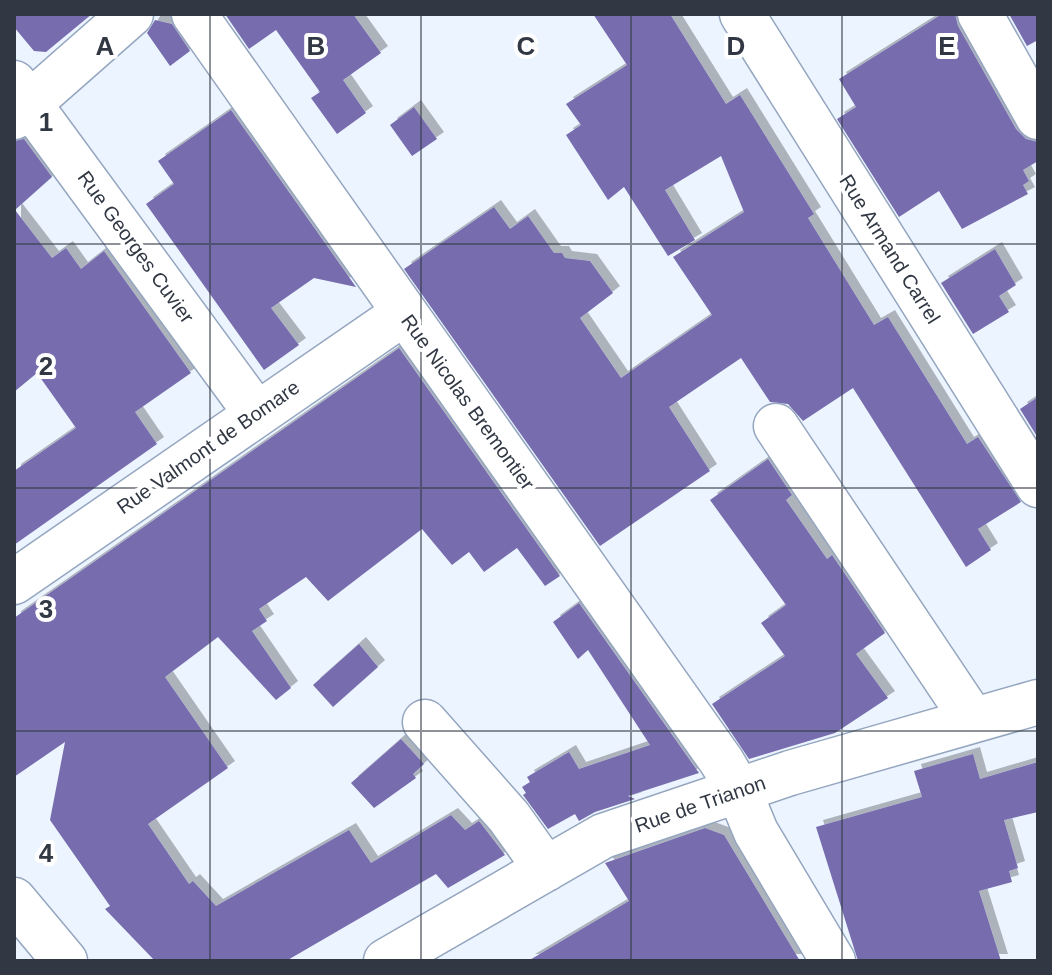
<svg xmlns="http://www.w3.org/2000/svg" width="1052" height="975" viewBox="0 0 1052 975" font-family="Arial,sans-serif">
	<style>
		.building { fill: #776dae; filter: url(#shadow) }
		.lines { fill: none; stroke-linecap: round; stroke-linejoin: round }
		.minor-casing { stroke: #94a6bf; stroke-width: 47 }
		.minor { stroke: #fff; stroke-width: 44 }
		.grid { fill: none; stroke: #313843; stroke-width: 2; stroke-opacity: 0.55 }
		.labels { text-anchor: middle; stroke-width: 8; stroke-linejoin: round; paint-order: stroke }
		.street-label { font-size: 20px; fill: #313843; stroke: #fff }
		.grid-label { font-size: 26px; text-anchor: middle; font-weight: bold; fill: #313843; stroke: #fff; stroke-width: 8; stroke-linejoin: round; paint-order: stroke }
	</style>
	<defs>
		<filter id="shadow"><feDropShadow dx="7" dy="-7" stdDeviation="0" flood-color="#0004"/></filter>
	</defs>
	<rect width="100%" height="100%" fill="#ecf4ff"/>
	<path class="building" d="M14,14h78l-46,38 -12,-1 -20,-24z
		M225,14h128l28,39 -38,27 23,33 -29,21 -26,-36 9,-6 -44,-62 -27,19z
		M593,14h77l56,90 14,-9 74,119 -6,4 66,107 14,-8 79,127 11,-7 43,65 -43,27 13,21 -25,17 -113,-179 -50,33 -15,-17 -18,-2 -29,-44 -72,49 41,64 -110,75 -196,-277 90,-62 16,22 18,-13 26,37h8l3,5 25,3 23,32 -33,25 41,60 91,-63 -39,-58 71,-45 -23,-56 -56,34 30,50 -27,16 -44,-69 -16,13 -42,-65 15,-10 -15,-21 61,-39z
		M942,14h13l3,12 58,103 10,10 12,3v19l-15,9 6,11 -6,4 5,9 -66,35 -23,-38 -40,26 -62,-98 19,-12 -17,-28z
		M1009,14h29v26l-11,6z
		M155,20l17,4 18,27 -20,15 -23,-33z
		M414,107l23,32 -25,17 -22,-31z
		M231,110l125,177 -42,-9 -43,30 28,37 -35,25 -118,-166 28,-20 -16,-23z
		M24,139l28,38 -37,33 37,48 14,-10 15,21 23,-18 87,122 -56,39 22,32 -143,101v-74l62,-43 -39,-55 -23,19v-251z
		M995,249l21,36 -17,11 10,16 -36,22 -32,-51z
		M399,348l161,228 -15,10 -28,-38 -33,24 -15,-20 -17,13 -30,-36 -94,72 -22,-24 -47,32 8,12 -15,10 39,57 -15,12 -58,-63 -53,40 63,91 -80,56 41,60 4,-3 23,25 133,-76 22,33 80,-48 14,15 14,-9 26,34 -57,33 -12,-14 -150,87h-131l-50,-52 5,-3 -60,-86 15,-78 -51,35v-159z
		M1038,397v41l-18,-29z
		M768,459l24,36 -6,5 41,59 5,-4 53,78 -29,21 32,44 -53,35 -86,26 -37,-55 73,-48 -24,-33 25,-18 -76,-105z
		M579,603l120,170 -71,23 7,3 -40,13 -16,9 -4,-7 -27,15 -25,-34 3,-2 -4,-6 8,-5 -3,-5 42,-25 10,17 71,-24 -62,-95 -10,9 -25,-37z
		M359,644l19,23 -45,40 -20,-22z
		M401,739l23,25 -11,10 3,4 -42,30 -23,-25z
		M973,754l7,25 58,-17v50l-34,8 14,48 -9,3 3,11 -33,9 22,70h-143l-42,-134 106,-30 -8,-26z
		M705,828l19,7 76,126h-272l101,-60 -24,-38z"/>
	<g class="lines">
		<g class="minor-casing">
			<path id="minor" d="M194,14l528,748 17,29 17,41 77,129
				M742,14l296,471
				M980,14l58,103
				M14,83l242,330
				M14,117l117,-103
				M776,426l197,294
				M14,582l390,-269
				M425,722l84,95 37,52
				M14,900l51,61
				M386,961l217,-125 187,-63 248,-71"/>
		</g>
		<use href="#minor" class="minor"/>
	</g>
	<path class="grid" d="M210,14v947M421,14v947M631,14v947M842,14v947M14,244h1024M14,488h1024M14,731h1024"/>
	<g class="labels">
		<g class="street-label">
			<text transform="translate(136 247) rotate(54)" y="7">Rue Georges Cuvier</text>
			<text transform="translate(890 249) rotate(58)" y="7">Rue Armand Carrel</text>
			<text transform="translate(468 402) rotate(54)" y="7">Rue Nicolas Bremontier</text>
			<text transform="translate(208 447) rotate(-35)" y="7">Rue Valmont de Bomare</text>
			<text transform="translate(700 804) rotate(-19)" y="7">Rue de Trianon</text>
		</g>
	</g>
	<g class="grid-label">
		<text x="105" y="55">A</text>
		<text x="316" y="55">B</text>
		<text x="526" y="55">C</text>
		<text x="736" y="55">D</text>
		<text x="947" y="55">E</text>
		<text x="46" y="131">1</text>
		<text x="46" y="375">2</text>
		<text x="46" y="618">3</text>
		<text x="46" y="862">4</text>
	</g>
	<rect width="1052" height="975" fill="none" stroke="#313843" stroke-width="32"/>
</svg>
